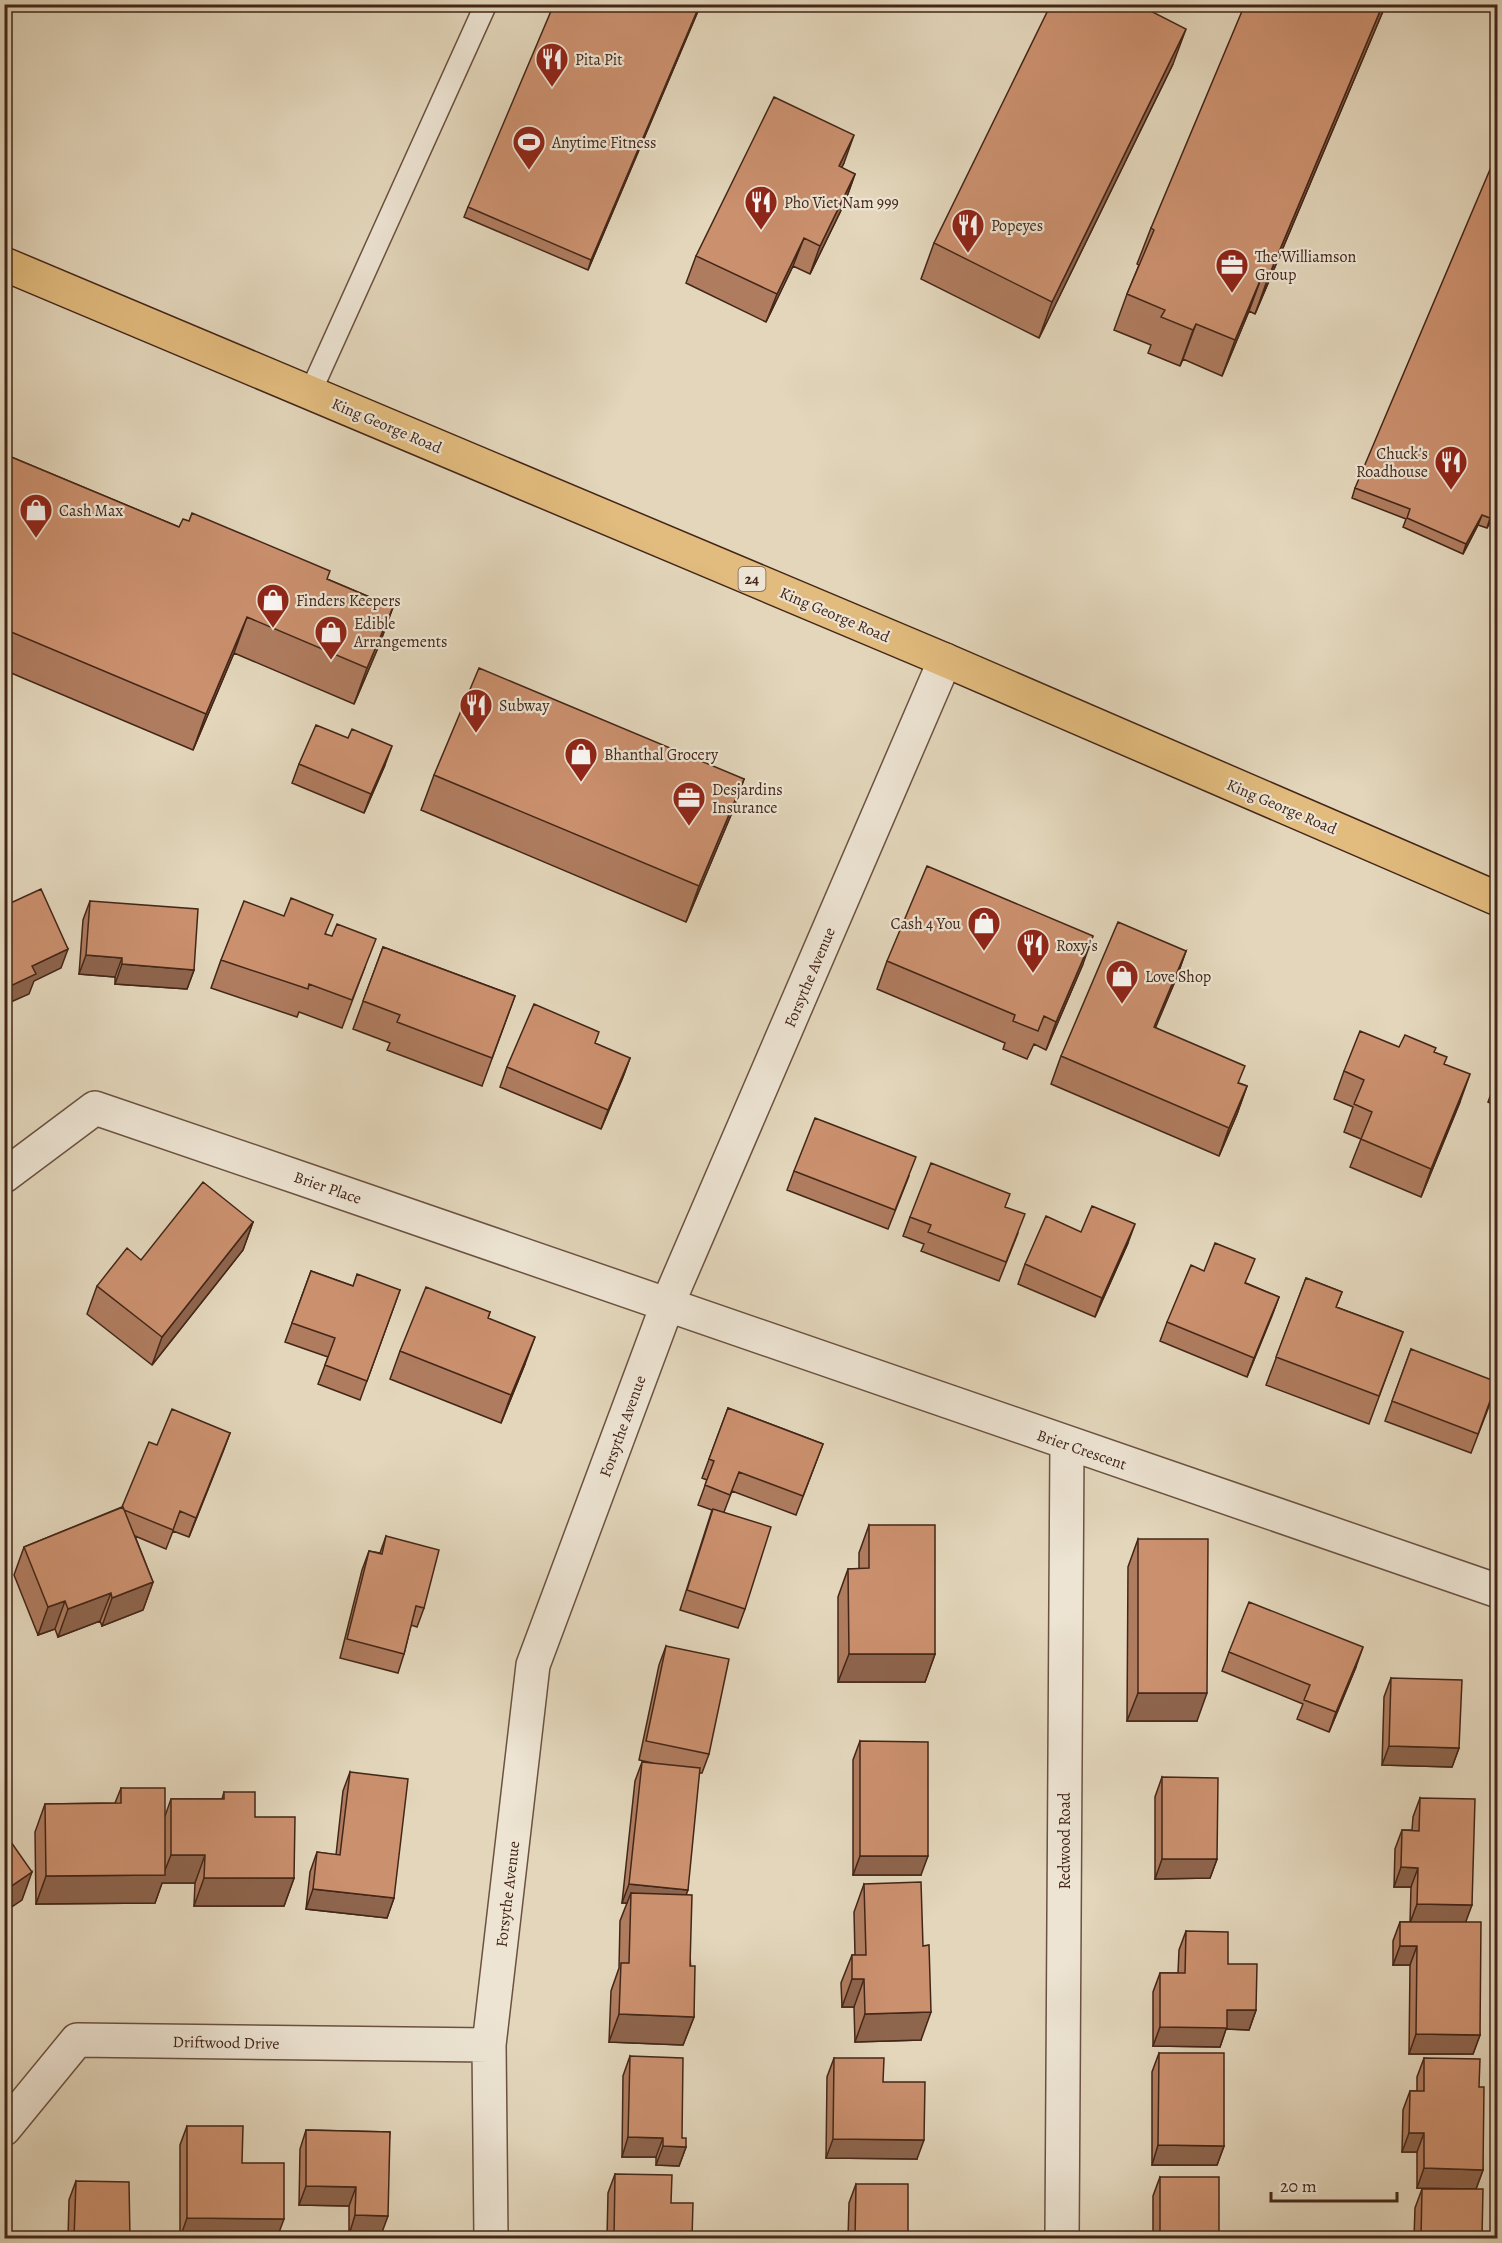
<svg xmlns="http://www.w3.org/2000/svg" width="1502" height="2243" viewBox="0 0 1502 2243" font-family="Alegreya,serif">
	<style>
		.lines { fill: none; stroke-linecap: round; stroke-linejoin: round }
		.service-casing { stroke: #6b5241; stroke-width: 24 }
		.minor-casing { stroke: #6b5241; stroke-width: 36 }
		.primary-casing { stroke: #432618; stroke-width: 36 }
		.service { stroke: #ede4d3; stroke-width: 21 }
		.minor { stroke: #ede4d3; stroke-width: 33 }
		.primary { stroke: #e2bb7e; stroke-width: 33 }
		.wall { fill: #af7c5f; stroke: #432618; stroke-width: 1.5 }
		.shaded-wall { fill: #8e654d; stroke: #432618; stroke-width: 1.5 }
		.building { fill: #cb906e; stroke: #432618; stroke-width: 1.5 }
		.labels { text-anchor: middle; stroke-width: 4.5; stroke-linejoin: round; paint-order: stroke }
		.shield { fill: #ede4d3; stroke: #765f50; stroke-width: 1.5 }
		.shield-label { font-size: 15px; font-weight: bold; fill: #432618 }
		.poi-label { font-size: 16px; fill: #432618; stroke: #ede4d3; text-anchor: start }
		.street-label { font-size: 16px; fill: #432618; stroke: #ede4d3 }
	</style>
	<rect width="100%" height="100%" fill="#e3d6bb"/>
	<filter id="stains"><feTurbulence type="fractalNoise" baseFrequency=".00333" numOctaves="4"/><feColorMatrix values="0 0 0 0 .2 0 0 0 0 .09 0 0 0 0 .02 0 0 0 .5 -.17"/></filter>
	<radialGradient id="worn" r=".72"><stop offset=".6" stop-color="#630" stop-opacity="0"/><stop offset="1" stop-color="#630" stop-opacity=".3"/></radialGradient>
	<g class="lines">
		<g class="service-casing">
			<path id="service" d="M310,393l176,-389"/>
		</g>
		<g class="minor-casing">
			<path id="minor" d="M4,1176l91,-68c468,159 934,323 1403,483
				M4,2129l73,-89 412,5
				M491,2238l-2,-193 44,-380 135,-362 277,-643
				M1062,2238l5,-794"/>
		</g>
		<g class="primary-casing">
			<path id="primary" d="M4,264l941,396 553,239"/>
		</g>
		<use href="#service" class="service"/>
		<use href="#minor" class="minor"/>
		<use href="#primary" class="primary"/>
	</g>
	<path class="wall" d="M701,4l-113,266 -124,-53 4,-10z
		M1386,4l-131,310 -6,-3 -27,65 -39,-17 -3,7 -32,-13 3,-8 -37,-15 13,-36 12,-29 -2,-1 14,-36z
		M1173,64l-134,274 -118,-59 13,-36z
		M844,163l-3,5 14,6 -10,28 -35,72 -17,-8 -27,56 -80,-39 10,-27z
		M4,454l175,73 148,52 66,28 -13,36 -26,61 -120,-51 -41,97 -189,-80z
		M1355,488l142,21 -10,19 -9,-3 -15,29 -60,-27 3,-8 -54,-21z
		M299,764l86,1 -21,48 -72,-30z
		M434,775l310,4 -13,36 -45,107 -265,-112z
		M90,901l104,69 -7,19 -72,-5v-7l-36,-3 4,-54z
		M326,934l39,33 -23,61 -43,-16 -2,5 -86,-29 10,-28z
		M383,947l132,49 -33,90 -95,-36 3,-7 -37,-14z
		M1186,951l-10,28 -21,48 84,56 8,3 -10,28 -18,42 -168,-72 10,-28z
		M887,961l196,3 -37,86 -12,-6 -7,15 -24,-10 2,-6 -128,-54z
		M1399,1047l35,5 10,12 16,38 -39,95 -71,-30 11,-28 -17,-7 9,-25 -19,-8 10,-28z
		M630,1058l-7,19 -22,52 -101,-42 7,-20z
		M1497,1077v29l-9,-4z
		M794,1171l115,5 -21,53 -101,-39z
		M1005,1207l13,26 -19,48 -78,-30 3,-7 -21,-8 7,-19z
		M253,1222l-10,28 -91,115 -65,-51 10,-28 44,-26z
		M1081,1232l47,11 -33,74 -77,-33 7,-20z
		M311,1271l42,15 47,4 -40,110 -42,-16 10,-27 -43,-15z
		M1204,1271l42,12 33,14 -32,80 -87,-36 7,-19z
		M1306,1278l36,14 -6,15 67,25 -34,92 -103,-39z
		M490,1312l-2,6 37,46 -24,59 -111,-44 10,-28z
		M1411,1349l80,52 -20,52 -86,-32z
		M728,1408l95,36 -27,71 -64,-24 -8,21 21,97 -7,19 -58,-18 32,-100 -14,-5 9,-25 -5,-2z
		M230,1433l-41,104 -16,-6 -7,18 -31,-13 18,46 -10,28 -41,16 -2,-5 -42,16 -3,-8 -17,6 -24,-60 10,-28 98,-40 35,-62z
		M869,1525l66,129 -10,28h-87v-85l10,-28h11v-16z
		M386,1536l38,72 -7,19 -6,-2 -7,29 -6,19 -58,-15 22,-88 7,-19 11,2z
		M1138,1539l59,182h-70l1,-154z
		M666,1646l43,108 -7,19h-3l-13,122 8,122 -11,28 -74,-3 2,-51 8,-23 1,-47 7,-18h-5l13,-122 7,-19 11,1 -14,-3 20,-95z
		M1229,1652l127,15 -27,65 -32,-13 6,-15 -81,-33z
		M1391,1678l68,70 -7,19 -70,-2 2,-68z
		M860,1741l61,134h-68v-115z
		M350,1772l44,126 -7,20 -81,-9 4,-37 7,-20 19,3 7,-64z
		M1162,1777l55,82 -7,19 -55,1v-82z
		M121,1788l44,28 6,-17h51l2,-7 31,25 39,61 -10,28h-90l1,-23h-33l-7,20 -119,1 -1,-72 10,-28 70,-1z
		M1420,1798l46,124 14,113 -7,19h-64l1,-89h-17v-24l7,-19h10l1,-35h-17l1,-38 7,-19h10l1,-13z
		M864,1884l59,62 -2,94 -66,2 -1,-35h-12l-1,-24 11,-28h3l-1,-43z
		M1186,1931l42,33 28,46 -7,20 -23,-1 -6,18 -67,-1v-54l7,-19h18l1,-23z
		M1159,2053l65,93 -7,19h-65v-93z
		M630,2056l52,82 4,9 -7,19 -23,-1v-8h-34l1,-81z
		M834,2058l49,24 34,77 -91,-1 1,-81z
		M1424,2058l55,29 4,83 -7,19 -59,-1v-36h-15l1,-42 7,-19h7v-14z
		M187,2126l55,37 35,75h-97v-93z
		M306,2130l84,2 -9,103h-32v-29l-50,-1 1,-56z
		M615,2174l56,29 21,35h-85l1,-45z
		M1160,2177l59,61h-66v-42z
		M76,2181l54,57h-62l1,-38z
		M856,2184l52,54h-60l1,-35z
		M1422,2189l60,49h-68l1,-30z"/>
	<path class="shaded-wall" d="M700,4h1l-113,266 3,-10z
		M1383,4h3l-131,310 13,-36z
		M1186,29l-13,35 -134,274 13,-36z
		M854,135l-10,28 -16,31 11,-28z
		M855,174l-10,28 -35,72 10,-28z
		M804,238l-11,28 -27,56 11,-28z
		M1262,276l-13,35 -27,65 13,-36z
		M1196,324l-13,35 -3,7 13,-36z
		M1497,505v4l-10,19 3,-10z
		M1482,515l-4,10 -15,29 3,-10z
		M393,607l-13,36 -26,61 13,-36z
		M247,617l-13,36 -41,97 13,-36z
		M392,746l-7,19 -21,48 7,-19z
		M744,779l-13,36 -45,107 13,-36z
		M1093,936l-10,28 -37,86 10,-28z
		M68,949l-7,19 -27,13 -5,13 -25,11v-16l28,-23z
		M1186,951l-10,28 -32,76 10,-28z
		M86,955l36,3 -7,19 -36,-3z
		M122,964l72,6 -7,19 -72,-5z
		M630,1058l-7,19 -22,52 7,-19z
		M1470,1074l-10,28 -39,95 10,-28z
		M1247,1086l-10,28 -18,42 10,-28z
		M253,1222l-10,28 -91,115 10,-28z
		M1135,1224l-7,19 -33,74 7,-19z
		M1279,1297l-7,19 -25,61 7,-19z
		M535,1337l-10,27 -24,59 10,-28z
		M230,1433l-7,19 -34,85 7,-19z
		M153,1582l-10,28 -41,16 10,-28z
		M111,1593l-11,28 -42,16 10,-28z
		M65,1601l-10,28 -17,6 10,-28z
		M1363,1647l-7,20 -27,65 7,-20z
		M849,1654h86l-10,28h-87z
		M1138,1693h69l-10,28h-70z
		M1389,1746l70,2 -7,19 -70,-2z
		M171,1855h34l-10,28h-33l-7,20 -119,1 10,-28 117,-1z
		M860,1856h68l-7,19h-68z
		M1162,1859h55l-7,19 -55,1z
		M1401,1867l17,1 -7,19h-17z
		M32,1872l-10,28 -18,12v-21z
		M204,1878h90l-10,28h-90z
		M629,1884l59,6 -7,19 -50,-16 -4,10h-5z
		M313,1889l81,9 -7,20 -81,-9z
		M1417,1904l55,1 -7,19 -55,-1z
		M1400,1946h17l-7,19h-17z
		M852,1979h12l-10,28h-12z
		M1227,2010h29l-7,20 -23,-1 -6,18 -67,-1 7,-19z
		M931,2012l-10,28 -66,2 10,-28z
		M619,2014l75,3 -11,28 -74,-3z
		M1416,2034l64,1 -7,19h-64z
		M1409,2133h15l-7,19h-15z
		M628,2137l35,1 -7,19h-34z
		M833,2139l91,1 -7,19 -91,-1z
		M1158,2145l66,1 -7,19h-65z
		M663,2146l23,1 -7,19 -23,-1z
		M1424,2168l59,2 -7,19 -59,-1z
		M306,2186l50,1 -7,19 -50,-1z
		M355,2215l33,1 -7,19h-32z
		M187,2218l97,1 -7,19h-97z"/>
	<path class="building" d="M554,4h146l-109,256 -123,-53z
		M1051,4h86l49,25 -134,273 -118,-59z
		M1245,4h138l-115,274 -6,-2 -27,64 -39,-16 -3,6 -32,-13 4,-7 -38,-16 27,-64 -3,-2z
		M774,97l80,38 -15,31 16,8 -35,72 -16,-8 -27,56 -81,-38z
		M1497,153v352l-7,13 -8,-3 -16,29 -59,-26 3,-9 -55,-21z
		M4,454l175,73 4,-8 6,2 3,-8 138,58 -3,8 66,28 -26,61 -120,-51 -41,97 -202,-85z
		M479,668l265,111 -45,107 -265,-111z
		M316,725l32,13 4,-9 40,17 -21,48 -72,-30z
		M927,866l166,70 -37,86 -12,-6 -6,15 -25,-10 2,-6 -128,-54z
		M41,889l27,60 -36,17 4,8 -32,15v-83z
		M291,898l42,17 -8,19 7,2 5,-12 39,15 -24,61 -43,-16 -1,5 -87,-29 23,-59 40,15z
		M90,901l108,8 -4,61 -72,-6v-6l-36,-3z
		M1118,922l68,29 -32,76 91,39 -7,17 9,3 -18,42 -168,-72z
		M383,947l132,49 -23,62 -95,-36 3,-7 -37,-14z
		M534,1004l65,28 -4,11 35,15 -22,52 -101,-43z
		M1360,1031l39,16 6,-12 31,13 -2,4 13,5 -3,7 26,10 -39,95 -70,-30 11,-27 -18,-8 10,-24 -20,-9z
		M815,1118l101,39 -21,53 -101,-39z
		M931,1163l79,31 -5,13 20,7 -19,48 -78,-30 3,-7 -21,-8z
		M203,1182l50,40 -91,115 -65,-51 30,-38 14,12z
		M1092,1206l43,18 -33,74 -77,-34 21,-48 35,16z
		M1215,1243l40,16 -10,24 34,14 -25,61 -87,-36 24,-57 13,6z
		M311,1271l42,15 4,-12 43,16 -33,91 -42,-16 10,-27 -43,-15z
		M1306,1278l36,14 -6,15 67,25 -24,64 -103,-39z
		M426,1287l64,25 -2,6 47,19 -24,58 -111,-44z
		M1411,1349l86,33 -19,52 -86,-33z
		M728,1408l95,36 -20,52 -64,-24 -9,23 -25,-10 9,-24 -5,-2z
		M172,1409l58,24 -34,85 -16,-7 -7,19 -49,-20 -2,-3 27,-65 8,3z
		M123,1507l30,75 -41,16 -1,-5 -43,16 -3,-8 -17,6 -24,-60z
		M713,1509l58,18 -26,82 -58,-19z
		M869,1525h66v129h-86l-1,-85 21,-1z
		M386,1536l53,14 -15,58 -8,-2 -12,48 -57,-15 22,-88 13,3z
		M1138,1539h70l-1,154h-69z
		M1249,1602l114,45 -27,65 -32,-12 6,-15 -81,-33z
		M666,1646l63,13 -20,95 -63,-13z
		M1391,1678l71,2 -3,68 -70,-2z
		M860,1741l68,1v114h-68z
		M642,1762l58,6 -12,122 -59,-6z
		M350,1772l58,7 -14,119 -81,-9 4,-37 23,3z
		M1162,1777l56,1 -1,81h-55z
		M121,1788h44v87l-119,1 -1,-72 76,-1z
		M224,1792h31v25h40l-1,61h-90l1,-23h-34v-56h53z
		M1420,1798l55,1 -3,106 -55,-1 1,-36 -17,-1 1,-37 17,1z
		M4,1832l28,40 -28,19z
		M921,1882l2,64 6,-1 2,67 -66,2 -1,-35h-12v-24h14l-2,-71z
		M631,1893l61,2 -2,71h5l-1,51 -75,-3 2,-51h8z
		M1400,1922h81l-1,113 -64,-1 1,-88h-17z
		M1186,1931l42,1v32h29l-1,46h-29v18l-67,-1v-54h25z
		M1159,2053h65v93l-66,-1z
		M630,2056l53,2 -1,80h4v9l-23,-1v-8l-35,-1z
		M834,2058h50l-1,24h42l-1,58 -91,-1z
		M1424,2058l56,1 -1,28h5l-1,83 -59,-2v-35h-15l1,-42h14z
		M187,2126h56l-1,37h42v56l-97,-1z
		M306,2130l84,2 -2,84 -33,-1 1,-28 -50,-1z
		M615,2174l57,1 -1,28h22l-1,35h-78z
		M1160,2177h59v61h-59z
		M76,2181l53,1 1,56h-56z
		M856,2184h52v54h-53z
		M1422,2189h61l-1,49h-61z"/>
	<defs>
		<g id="restaurant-pin" transform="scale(1.725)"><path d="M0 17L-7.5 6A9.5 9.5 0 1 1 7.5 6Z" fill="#8f2418" stroke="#ede4d3"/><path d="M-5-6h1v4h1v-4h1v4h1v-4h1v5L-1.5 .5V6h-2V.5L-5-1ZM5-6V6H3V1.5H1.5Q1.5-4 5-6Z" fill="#fff"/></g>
		<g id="stadium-pin" transform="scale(1.725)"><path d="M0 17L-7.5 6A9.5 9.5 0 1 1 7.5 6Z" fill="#8f2418" stroke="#ede4d3"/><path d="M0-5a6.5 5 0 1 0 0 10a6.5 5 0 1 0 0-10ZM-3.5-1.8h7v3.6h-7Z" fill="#fff"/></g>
		<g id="office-pin" transform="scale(1.725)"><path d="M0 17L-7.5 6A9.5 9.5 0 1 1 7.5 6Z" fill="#8f2418" stroke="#ede4d3"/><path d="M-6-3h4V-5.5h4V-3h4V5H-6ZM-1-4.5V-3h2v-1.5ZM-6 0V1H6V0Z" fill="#fff"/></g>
		<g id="shop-pin" transform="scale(1.725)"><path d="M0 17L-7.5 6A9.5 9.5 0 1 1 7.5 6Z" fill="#8f2418" stroke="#ede4d3"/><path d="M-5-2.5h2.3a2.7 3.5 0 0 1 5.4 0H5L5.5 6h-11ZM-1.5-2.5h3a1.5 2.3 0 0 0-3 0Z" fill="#fff"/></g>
	</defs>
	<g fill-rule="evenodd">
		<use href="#restaurant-pin" x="552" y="59"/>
		<use href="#stadium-pin" x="529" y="142"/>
		<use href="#restaurant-pin" x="761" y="202"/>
		<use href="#restaurant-pin" x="968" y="225"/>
		<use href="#office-pin" x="1232" y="265"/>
		<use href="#restaurant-pin" x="1451" y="462"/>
		<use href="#shop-pin" x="36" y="510"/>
		<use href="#shop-pin" x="273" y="600"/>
		<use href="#shop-pin" x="331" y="632"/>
		<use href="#restaurant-pin" x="476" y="705"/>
		<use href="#shop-pin" x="581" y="754"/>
		<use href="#office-pin" x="689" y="798"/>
		<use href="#shop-pin" x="984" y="923"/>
		<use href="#restaurant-pin" x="1033" y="945"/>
		<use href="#shop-pin" x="1122" y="976"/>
	</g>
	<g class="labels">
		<rect class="shield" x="738.5" y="567" width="27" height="24" rx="4.5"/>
		<g class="shield-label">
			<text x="752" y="584">24</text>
		</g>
		<g class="poi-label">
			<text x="575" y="65">Pita Pit</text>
			<text x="552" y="148">Anytime Fitness</text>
			<text x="784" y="208">Pho Viet Nam 999</text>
			<text x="991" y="231">Popeyes</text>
			<text x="1255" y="262">The Williamson<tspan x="1255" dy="18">Group</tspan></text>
			<text x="1428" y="459" text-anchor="end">Chuck's<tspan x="1428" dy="18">Roadhouse</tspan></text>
			<text x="59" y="516">Cash Max</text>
			<text x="296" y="606">Finders Keepers</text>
			<text x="354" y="629">Edible<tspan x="354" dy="18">Arrangements</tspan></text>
			<text x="499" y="711">Subway</text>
			<text x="604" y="760">Bhanthal Grocery</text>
			<text x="712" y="795">Desjardins<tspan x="712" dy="18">Insurance</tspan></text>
			<text x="961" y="929" text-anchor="end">Cash 4 You</text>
			<text x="1056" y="951">Roxy's</text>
			<text x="1145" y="982">Love Shop</text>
		</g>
		<g class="street-label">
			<text transform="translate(387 425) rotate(23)" y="6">King George Road</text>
			<text transform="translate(835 614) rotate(23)" y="6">King George Road</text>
			<text transform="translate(1282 806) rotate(23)" y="6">King George Road</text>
			<text transform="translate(809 977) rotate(-67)" y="6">Forsythe Avenue</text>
			<text transform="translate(328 1187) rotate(19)" y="6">Brier Place</text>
			<text transform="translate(622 1426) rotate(-70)" y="6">Forsythe Avenue</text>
			<text transform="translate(1082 1449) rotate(19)" y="6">Brier Crescent</text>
			<text transform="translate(1064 1841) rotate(-90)" y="6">Redwood Road</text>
			<text transform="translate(507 1894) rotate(-83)" y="6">Forsythe Avenue</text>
			<text transform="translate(226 2042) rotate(1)" y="6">Driftwood Drive</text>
		</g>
	</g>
	<rect width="1502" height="2243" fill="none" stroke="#e3d6bb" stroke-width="24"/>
	<rect x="6" y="6" width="1490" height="2231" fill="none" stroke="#432618" stroke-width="3"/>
	<rect x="12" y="12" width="1478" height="2219" fill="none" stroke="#432618" stroke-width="1.5"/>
	<path d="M1271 2192v9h126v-9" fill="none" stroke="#432618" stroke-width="3"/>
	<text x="1280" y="2192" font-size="18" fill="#432618" stroke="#ede4d3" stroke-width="4.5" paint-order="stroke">20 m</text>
	<rect width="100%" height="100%" filter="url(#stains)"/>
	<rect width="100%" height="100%" fill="url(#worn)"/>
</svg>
